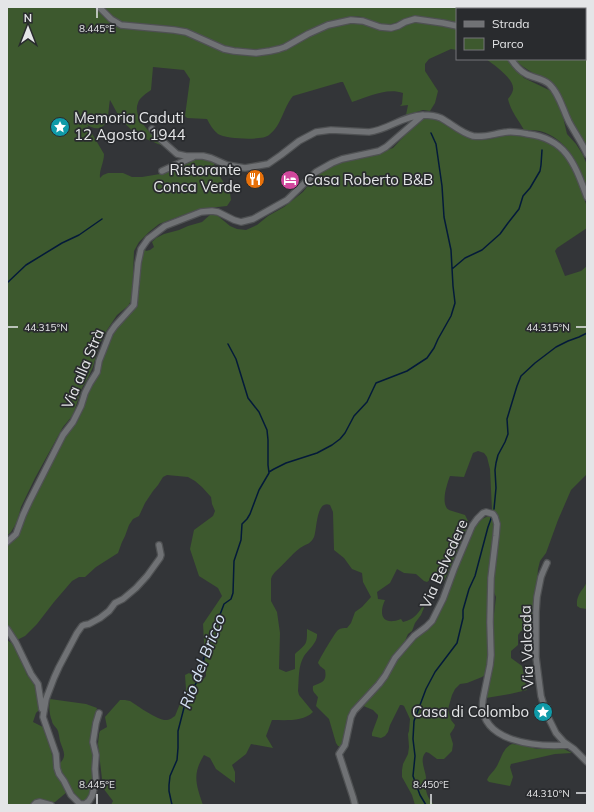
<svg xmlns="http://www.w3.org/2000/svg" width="594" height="812" viewBox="0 0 594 812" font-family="Mulish,sans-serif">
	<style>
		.green { fill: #3d592e }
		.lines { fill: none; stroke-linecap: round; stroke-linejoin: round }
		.stream { stroke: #041a3a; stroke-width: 1.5 }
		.minor-casing { stroke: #4f5153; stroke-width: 8 }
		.minor { stroke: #707275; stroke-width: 5.5 }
		.ticks { fill: none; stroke: #e4e5e7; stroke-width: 1.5 }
		.labels { text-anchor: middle; stroke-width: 3.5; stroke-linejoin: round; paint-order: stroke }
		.poi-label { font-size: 15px; fill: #e4e5e7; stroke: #292b2e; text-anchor: start }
		.street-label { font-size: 15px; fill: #e4e5e7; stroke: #292b2e }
		.water-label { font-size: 16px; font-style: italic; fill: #d7e4f7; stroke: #292b2e }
		.ticks-label { font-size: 10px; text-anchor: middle; fill: #e4e5e7; stroke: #292b2e; stroke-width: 3.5; stroke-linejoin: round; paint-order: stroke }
	</style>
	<rect width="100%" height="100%" fill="#333538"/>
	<path class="green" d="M7,7h90l13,14 75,13 36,16 38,5 69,-28 23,-5h7l21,7 36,-8 42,7v22l-6,-1 -22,10 -4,5v7l13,20 -3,12 -5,8 -7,-1 -17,5 2,-10 -8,1 2,-2 1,-11c-16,-6 -36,4 -51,9l-9,-20h-2l-48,14c-10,12 -11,29 -24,39 -7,6 -43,4 -51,-1 -5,-4 -8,-9 -11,-15l-20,-1 -2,-2 5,-37 -6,-9 -31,-3 -2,23c-4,3 -12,8 -13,13 -7,16 19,36 30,45 -19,-8 -36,-13 -48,-31 -4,-5 -7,-12 -10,-17 -2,8 0,26 -11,28 -4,1 -8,-1 -12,-3l17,29c0,9 -5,16 -4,24l3,-3 5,-2h15l9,4h10l18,-3 29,-14 17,-1 5,1 3,3 2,7 14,23 1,7 -4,6 -28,3 -40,15 -10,8 -10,10 -5,9 -2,48 -4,7 -11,9 -10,15 -8,15 -6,22 -5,11 -6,10 -9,27 -10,12 -28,51 -14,29 -4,15 -6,10 -4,4z
		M102,7h390l1,2h-36v14c-17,-3 -34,-5 -51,-3 -9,1 -15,6 -24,5 -7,-1 -13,-6 -20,-8 -8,-3 -35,6 -44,9 -12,4 -22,14 -34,19 -10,4 -20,5 -30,5 -33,2 -54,-19 -84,-24 -17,-2 -42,1 -57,-8 -4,-3 -7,-8 -11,-11z
		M498,7h89v141l-2,-5 -10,-15 -23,-43c-7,-10 -11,-6 -19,-12 -7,-4 -14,-9 -19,-14h71v-50h-86z
		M486,59h23l15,19 27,13 4,6 8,20 4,17 9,10 7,11 4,10v22c-8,-23 -21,-49 -47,-56 -5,-1 -11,-1 -16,-1 -6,-11 -13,-18 -16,-31 2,-3 4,-5 5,-9 2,-11 -19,-25 -27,-31z
		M430,118l8,2 24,15 13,5 16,-1 18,-5 34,6 14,7 12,13 8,17 10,30v21l-30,20 -2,3 10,25 16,-5 6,-5v208l-16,16 -13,30 -12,33 -6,8 -2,8 -1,13 -3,18 -1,22 -2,6 -10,3 -3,4v10l-7,6v7l11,8 5,24 -17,4 -24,4 7,-45v-30l3,-26 -3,-7 -1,-9 7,-49v-12l-7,-10 -2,-41 -3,-12 -3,-4 -6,-2 -5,2 -9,24 -14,-1c-3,8 -10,28 -1,34 5,2 11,3 16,5l4,8 -22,52 -3,6 -7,2 -3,-3 -3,-1 -4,3 -3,-1 -8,-7 -12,-1 -7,-4 -7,14 -13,9 1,7 7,1c-7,15 -2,26 16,19l2,3c12,-3 16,-9 22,-20l1,1 -5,12 -6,8 -3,8 -4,3 -3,7 -6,8 -6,6 -3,4 -3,8 -11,17 -23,23 -3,7 -4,12 -3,18 -2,3 -3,-1 -2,-3 -7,-24 -13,-13 2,-9c-3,-4 -6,-5 -5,-11 10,-4 14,-5 12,-16l-5,-4 -2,-3c2,-5 16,-29 20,-33 3,-2 6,-2 9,-2l4,-5 4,-11 7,-5 9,-10 -8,-15 -1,-9 -10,-4 -8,-11 -10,-8 -1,-38 -3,-7c-14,-6 -13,25 -16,32 -3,7 -8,7 -14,11 -8,6 -17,17 -25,24l-3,4 -1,3v22l6,11 3,21 -1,36 7,3 9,-3v-15c12,-11 12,-9 12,-25l10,5c1,8 -8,15 -13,22 -6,10 -5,23 -6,35l1,4 14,17c-10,10 -28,8 -41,8l-6,16 7,12 -22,-4 -5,10 -14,11 3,7v11l-19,-14 -6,-11 -6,-3c-12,19 -8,30 -1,50h-92l2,-4 -10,-13 -5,-44 1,-10 1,-3 7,-4 -2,-10 15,-17h5l5,1c8,5 28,20 37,19 3,0 6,-3 8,-4l11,-27 -1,-14 4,-2 13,8 4,-5 -3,-52 19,-28 -4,-8 -19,-12 -9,-27 4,-19 19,-14 2,-5 -3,-7 -1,-7 -9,-10 -7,-6 -7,-4 -21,-2 -4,2 -5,8 -5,6 -8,12 -6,13 -6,3 -4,6 -4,11 -3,6 -4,11 -22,14 -11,10h-6l-7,4 -18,21 -17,22 -12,12 -8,4 -10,-16v-79l11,-10 7,-19 40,-80 11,-12 8,-17 3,-13 26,-59 4,-7 19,-22 4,-21 -1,-7v-10l5,-21 2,4 4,-1 4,-3 -2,-5 4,-4 8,-4 15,-4 9,-4 14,-4 9,-8 7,2 12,10 7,3 9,1 11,-5 11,-9 16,-9 19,-15 10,-13 11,-10 17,-7 31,-7 21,-7 15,-16 13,-13z
		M490,516l4,3 1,14 -7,52 1,11v62l-3,13 -1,4 -3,2 -15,6 -7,1 -5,5 -3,6 -4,14 3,11 4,5 -1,3 -4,6 3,10 -1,7 -8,8h-7l-8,-6 -3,-1c-7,7 -1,17 0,25 0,6 -1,11 1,17 1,4 4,7 7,11h-19l-3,-10 -10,-18v-7l1,-6 5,-10 1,-7 -1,-13 1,-3 1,-12 -6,-13 -2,-1h-2l-10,20 -2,7 -3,4 -4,2 -9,-2v-3l6,-16v-2l-5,-5 -12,-5 35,-47 23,-23 6,-4 6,-6 41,-95c5,-8 9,-12 18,-14z
		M587,578v31l-7,-1 -3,-2c-1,-15 10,-17 10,-28z
		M7,637v3l6,4 10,19 4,12 4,5 5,7 4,20 -1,3 -3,3 -3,9 10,5 2,2 5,15 5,28 3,6 7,9 2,5 -12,10h-3l-17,-2 -2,2 -1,3h-25z
		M50,699l36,5 11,4c-3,11 -7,25 -6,37 0,4 2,8 2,12 2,13 2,35 -9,44h-4l-8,-8 -11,-19 -2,-10c9,-8 4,-13 1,-23 -1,-4 -1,-9 -3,-12 -2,-3 -5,-5 -5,-8 -3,-8 -3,-14 -2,-22z
		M512,744l10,1 15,4h27l8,4 -17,1 -44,10 -1,3 3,10 -3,9 -21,-4 -2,-2c2,-5 5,-7 8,-11 6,-8 7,-21 17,-25z"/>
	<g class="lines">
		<path class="stream" d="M452,269l13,-11 17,-8 18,-16 8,-11 11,-14 4,-13 7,-8 10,-17 1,-6 1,-15
			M7,283l19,-18 36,-22 17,-8 23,-16
			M269,472l5,-3 12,-6 31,-10 15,-8 8,-6 5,-6 9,-17 13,-14 9,-19 31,-12 20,-13 7,-10 4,-9 13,-23 4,-13 -2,-17 -2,-36 -7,-33 -2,-31 -6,-42 -5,-11
			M494,509l2,-21 -1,-18 1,-7 2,-8 7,-13 3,-8 -1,-15 10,-33 4,-10 14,-13 21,-16 12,-6 11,-4 8,-4
			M172,805l-3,-14v-6l1,-9 7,-16 1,-12v-17l8,-31 12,-20 4,-14 6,-27 7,-11 9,-24 7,-5 2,-6 1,-32 7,-21 1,-16 5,-5 3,-5 9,-24 10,-17 -1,-8v-25l-1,-10 -8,-18 -11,-14 -12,-39 -8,-15
			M426,805l-6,-10 -7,-19 2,-20 -2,-17 1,-18 12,-32 9,-17 22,-29 6,-25v-8l6,-21 6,-13 13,-49 4,-11"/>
		<g class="minor-casing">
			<path id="minor" d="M99,7l12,12 10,6 53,5 12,2 38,17 10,2 22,2 14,-2 9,-2 6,-2 23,-13 20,-9 23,-5 12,1 17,6 11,1 7,-2 7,-4 10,-3 28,4 14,3
				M494,7l1,2
				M511,59c4,6 9,12 15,15 7,4 16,4 23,10 10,9 14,26 20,38 6,11 13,21 18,32
				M152,129l7,9 18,16 9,2h17l8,2 16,7 18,3 23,-4 13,-9 18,-14 17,-9 15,-2 38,2c19,-2 33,-16 54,-17
				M162,171l31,-14
				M7,542l9,-8 7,-19 6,-13 34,-67 10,-13 8,-16 4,-13 5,-10 7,-11 2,-11 11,-28 5,-7 19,-21 4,-42 3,-14 7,-10 17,-13 36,-14 11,-1 6,1 16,8 7,2 12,-3 34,-19 29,-28 16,-9 10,-4 37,-8 7,-4 37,-32c6,0 13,1 18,3 11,6 20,15 32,18 12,2 23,-3 34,-4 7,-1 15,1 21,2 39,5 47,31 59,63
				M547,563l-4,9 -2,5 -4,20 -1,15v45l5,39 6,19 9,18 8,9 10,7 13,13
				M7,629l9,14 15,31 7,10 4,25
				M99,713l-3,10 -3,19 3,13 -1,14 1,12 -4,15 -3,5 -4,3h-5l-9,-9 -7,-14 -5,-7 -2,-6 -1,-14 -13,-37 3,-18 8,-21 5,-11 18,-34 5,-7 2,-1 5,-1 11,-6 9,-7 6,-8 8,-4 13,-11 11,-12 13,-18 1,-3 -2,-10
				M34,805l2,-2 4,-1 11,3
				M355,805l-2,-8 -14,-43 6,-9 6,-28 3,-6 25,-27 6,-8 10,-18 19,-22 12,-9 6,-6 11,-22 11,-30 18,-43 5,-7 6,-6 3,-1 7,2 2,3 2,7 -1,12 -5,42 -1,44 1,33 -1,10 -7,34c-6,44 55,48 85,46"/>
		</g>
		<use href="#minor" class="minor"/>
	</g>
	<path class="ticks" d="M97,8v10M8,327h10M576,327h10M576,793h10M97,794v10M431,794v10"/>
	<defs>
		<g id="sight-disc" transform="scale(1)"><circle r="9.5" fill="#0f9aa8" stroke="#292b2e"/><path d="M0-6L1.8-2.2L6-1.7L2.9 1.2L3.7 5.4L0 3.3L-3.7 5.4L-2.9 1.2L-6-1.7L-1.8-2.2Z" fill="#fff"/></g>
		<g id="restaurant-disc" transform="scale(1)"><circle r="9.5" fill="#e8710a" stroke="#292b2e"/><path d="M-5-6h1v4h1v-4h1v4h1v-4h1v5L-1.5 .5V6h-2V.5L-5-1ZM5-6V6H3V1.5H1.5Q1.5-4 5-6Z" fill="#fff"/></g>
		<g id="hotel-disc" transform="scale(1)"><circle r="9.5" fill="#d1479c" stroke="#292b2e"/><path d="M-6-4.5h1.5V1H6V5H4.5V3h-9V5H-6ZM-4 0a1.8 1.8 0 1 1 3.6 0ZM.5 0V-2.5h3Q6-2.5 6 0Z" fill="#fff"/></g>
	</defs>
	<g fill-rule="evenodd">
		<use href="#sight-disc" x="60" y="127"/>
		<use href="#restaurant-disc" x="255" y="179"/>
		<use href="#hotel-disc" x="290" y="180"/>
		<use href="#sight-disc" x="543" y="712"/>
	</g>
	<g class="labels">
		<g class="poi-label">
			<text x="74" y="123">Memoria Caduti<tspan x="74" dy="17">12 Agosto 1944</tspan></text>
			<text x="241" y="175" text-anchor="end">Ristorante<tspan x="241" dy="17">Conca Verde</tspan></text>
			<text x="304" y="185">Casa Roberto B&amp;B</text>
			<text x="529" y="717" text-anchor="end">Casa di Colombo</text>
		</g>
		<g class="street-label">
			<text transform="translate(83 369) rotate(-67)" y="5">Via alla Strà</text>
			<text transform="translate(444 564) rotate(-66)" y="5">Via Belvedere</text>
			<text transform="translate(527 647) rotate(-92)" y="5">Via Valcada</text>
		</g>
		<g class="water-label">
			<text transform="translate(202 661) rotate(-69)" y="6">Rio del Bricco</text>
		</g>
	</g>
	<g class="ticks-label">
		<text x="97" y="32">8.445°E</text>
		<text x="46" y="331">44.315°N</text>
		<text x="548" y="331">44.315°N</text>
		<text x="97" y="788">8.445°E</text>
		<text x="431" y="788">8.450°E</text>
		<text x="548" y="797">44.310°N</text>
	</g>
	<rect width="594" height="812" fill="none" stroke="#e4e5e7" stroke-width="16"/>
	<rect x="456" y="8" width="130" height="52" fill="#292b2e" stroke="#747578"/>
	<rect x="464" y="21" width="20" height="6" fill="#707275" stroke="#747578"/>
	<text x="492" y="28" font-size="12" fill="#e4e5e7">Strada</text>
	<rect x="464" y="38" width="20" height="12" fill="#3d592e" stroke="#747578"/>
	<text x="492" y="48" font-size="12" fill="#e4e5e7">Parco</text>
	<g transform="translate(28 28)" stroke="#292b2e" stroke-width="3" paint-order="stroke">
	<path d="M0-3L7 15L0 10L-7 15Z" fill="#e4e5e7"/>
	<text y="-6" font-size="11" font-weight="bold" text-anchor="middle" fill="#e4e5e7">N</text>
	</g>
</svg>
